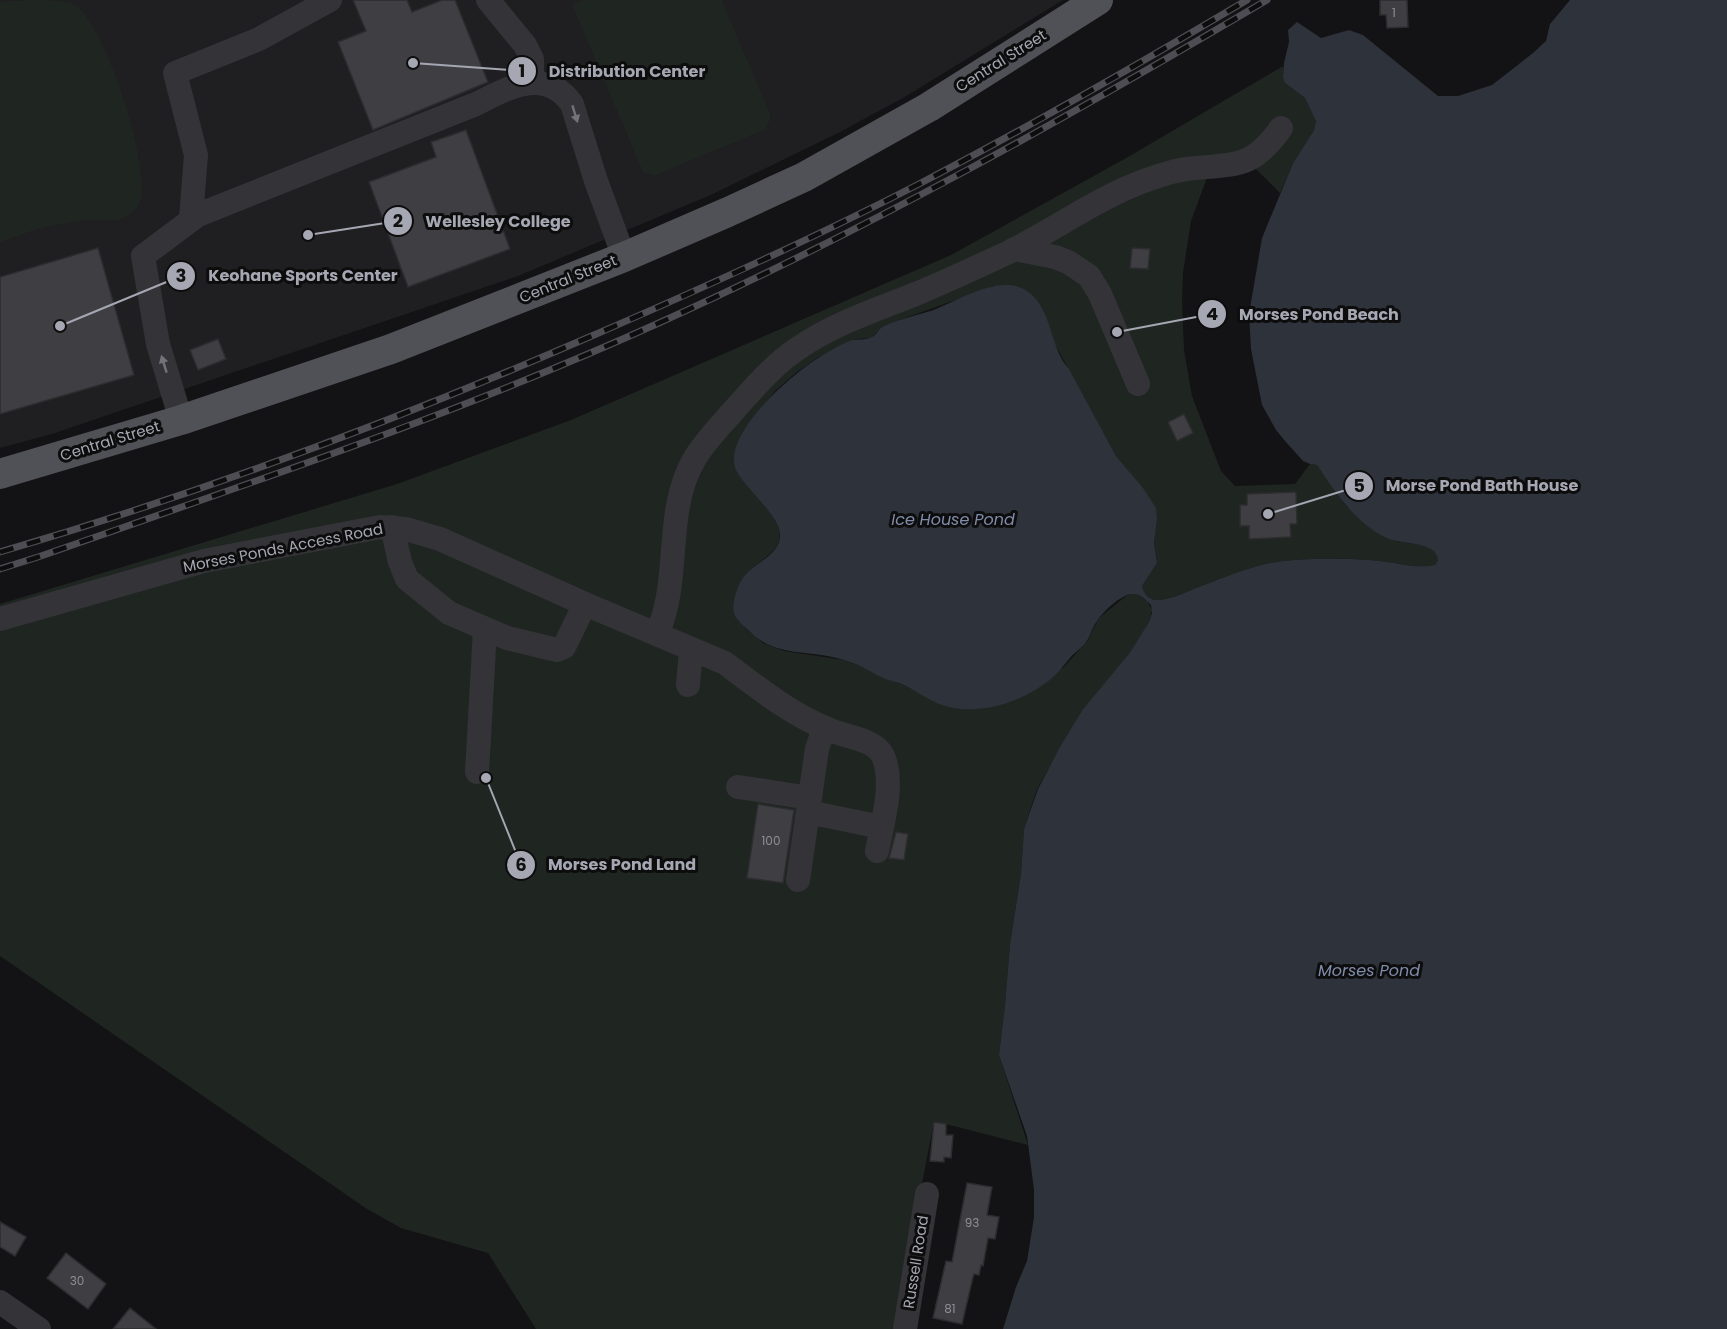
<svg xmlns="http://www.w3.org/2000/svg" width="1727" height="1329" viewBox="0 0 1727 1329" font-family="Poppins,sans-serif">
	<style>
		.built { fill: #1f1e20 }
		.green { fill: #1f2621 }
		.water { fill: #2d323b }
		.building { fill: #3f3f43; stroke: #2d2c2f; stroke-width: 1.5 }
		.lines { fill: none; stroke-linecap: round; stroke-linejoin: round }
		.minor { stroke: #343438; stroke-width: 24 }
		.major { stroke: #505057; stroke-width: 30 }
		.rail-casing { stroke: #4d4d53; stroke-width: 7 }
		.rail { stroke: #0e0d0e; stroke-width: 4.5; stroke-dasharray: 14; stroke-linecap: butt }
		.oneway { fill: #72737b }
		.labels { text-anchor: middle; stroke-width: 6; stroke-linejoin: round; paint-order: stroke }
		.number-label { font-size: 12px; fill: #8c8d96 }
		.street-label { font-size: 15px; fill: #a5a7b2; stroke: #0e0d0e }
		.water-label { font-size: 16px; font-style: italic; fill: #808daa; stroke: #0e0d0e }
		.leader { fill: none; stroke: #a5a7b2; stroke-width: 2 }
		.callout-dot { fill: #a5a7b2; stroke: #0e0d0e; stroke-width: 2 }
		.mark-label { font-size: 18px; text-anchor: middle; font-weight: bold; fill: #111 }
		.callout-label { font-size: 16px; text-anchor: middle; font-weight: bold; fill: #a5a7b2; stroke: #0e0d0e; stroke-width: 6; stroke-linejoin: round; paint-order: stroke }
	</style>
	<rect width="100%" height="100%" fill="#131214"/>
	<path class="built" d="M0,0h1063l-160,98 -63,34 -127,62 -195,82 -466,158 -52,14z"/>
	<path class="green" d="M29,0c14,0 33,0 45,4 30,16 82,173 64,202 -5,8 -14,13 -23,14 -7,1 -15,0 -23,0 -11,0 -24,3 -36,5 -19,3 -38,11 -56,17v-240z
		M584,0h138l49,117 -5,12 -112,47 -11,-4 -71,-167z
		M1283,66l2,17 20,15 11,22 -2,10 -21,33 -13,30 -26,-26 -46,8 -17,46 -8,52 -1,28 2,49 8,46 29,75 14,15 60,-2 15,-20 7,1 29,41 49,35 27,4 10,4 6,6v5l-3,5c-19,4 -36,-2 -55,-4 -33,-3 -87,-4 -119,4 -22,6 -44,15 -65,23 -12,5 -26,12 -39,12 -9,0 -13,-7 -15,-14l15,-23 -3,-20 3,-23 -30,-51 -11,-13 -59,-108 -63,-62 -111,40 -12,12 -15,1 -39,19 -20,14 -22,19 -34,46 -4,35c11,17 28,31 38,49 16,26 -12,36 -27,51 -8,7 -11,20 -14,30l11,26 18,15 21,8 60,9 23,9 17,9 20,7 37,19 22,4 27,-1 15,-4 59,-36 24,-27 11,-22 27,-22 7,-3 5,2 10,7 4,8 -3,12 -20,33 -46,54 -34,59 -12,21 -13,40 -3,45 -11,70 -5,61 -6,50 29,90 -94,-24 -40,208h-358l-48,-76 -87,-25 -34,-19 -367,-253v-352l397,-120 174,-64 380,-165 177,-98z"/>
	<path class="water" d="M1570,0h157v1329h-724l13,-42 11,-26 7,-44v-27l-7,-54 -28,-81 6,-50 5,-61 11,-70 3,-45 14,-40 22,-42 23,-38 46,-55 20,-32 3,-9 -1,-8c-5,-5 -12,-12 -19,-11 -12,1 -29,18 -35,27 -5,7 -6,14 -11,21 -4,6 -11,10 -16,16 -6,7 -11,14 -19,21 -28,23 -75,39 -112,25 -12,-5 -23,-13 -35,-19 -7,-3 -14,-4 -21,-7 -12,-6 -23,-13 -36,-17 -36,-13 -71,-1 -100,-32 -4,-3 -9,-9 -12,-13 -5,-11 3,-34 11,-42 11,-12 32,-19 34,-37 2,-19 -34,-48 -43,-65 -19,-36 58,-101 86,-117 9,-5 19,-12 30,-15 6,-1 12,0 17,-2 6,-2 7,-7 12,-11 8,-5 38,-13 49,-16 27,-10 74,-41 100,-17 22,20 19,54 38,75l47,87 27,32 13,20 1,12 -3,23 3,20 -15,23c2,7 6,14 15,14 13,0 27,-7 39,-12 21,-8 43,-17 65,-23 32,-8 86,-7 119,-4 19,2 36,8 55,4l3,-5c-1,-19 -36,-15 -51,-22 -31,-14 -52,-46 -70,-73l-7,-1 -7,-3 -18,-20 -9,-11 -14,-25 -11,-56 -2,-35 13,-76 31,-75 21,-33 2,-9 -11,-23 -20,-15 -2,-6 1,-14 5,-21 -1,-12 9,-8 24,16 28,-8 14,5 75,61h20l34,-11 41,-32 13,-12 4,-17z"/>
	<path class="building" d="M353,0h54l5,12 30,-12h13l33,82 -115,48 -35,-88 28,-11z
		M1380,0h27l1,27 -21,1 -1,-13h-6z
		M466,130l44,119 -102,38 -39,-105 67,-25 -5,-15z
		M98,248l36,127 -134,39v-137z
		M1132,248l18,1 -2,20 -18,-1z
		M218,339l8,20 -28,11 -8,-20z
		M1184,414l9,19 -16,8 -9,-19z
		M1296,492l1,32h-7l1,13 -42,2v-13h-9v-21h7v-11z
		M758,804l36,6 -11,73 -36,-5z
		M896,832l12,2 -4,26 -15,-2z
		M934,1122l12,2v11h7l-2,23 -7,-1v5l-14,-1z
		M967,1183l25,4 -5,28 12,2 -4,22 -7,-1 -5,28 -2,-1 -2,10 -5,-1 -2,7 -10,43 -29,-6 13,-57 6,1z
		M0,1222l26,15 -11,19 -15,-9z
		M66,1253l40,31 -18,25 -41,-31z
		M130,1308l26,21h-43z"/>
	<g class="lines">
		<path class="minor" d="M488,0l37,45 7,14v22
			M191,218l5,-63 -21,-82 84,-34 71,-39
			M1014,249l41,8 13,5 21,14 11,18 38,90
			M181,420l-23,-76 -15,-88 55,-41 278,-111c32,-16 69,-38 96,0l24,77 28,76
			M392,527l8,35 7,17 42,34 58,25 50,12 7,-3 21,-43
			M0,619l204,-58 176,-34 26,2 34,10 145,65 140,59c33,25 67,52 105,67 16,7 45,9 53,26 12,26 -1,69 -6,95
			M657,634c25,-55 6,-123 38,-176 11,-18 26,-33 40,-49 19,-21 38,-44 62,-60 36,-25 78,-39 119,-55 31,-13 61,-27 91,-41 46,-22 88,-54 137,-72 16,-6 34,-12 52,-13 44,-4 58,-2 85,-40
			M688,685l3,-35
			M477,772l8,-143
			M738,787l72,11
			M808,812l73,15
			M798,880l19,-131 7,-21
			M0,1302l39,27
			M905,1329l22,-135"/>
		<path class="major" d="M0,474l181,-54 210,-71 233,-92 104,-45 76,-35 125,-70 169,-107"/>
		<g class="rail-casing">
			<path id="rail" d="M0,552c202,-59 400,-133 594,-217 109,-47 218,-96 323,-150 112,-58 222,-121 330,-185
				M0,569l38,-12c209,-73 420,-143 623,-235 209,-94 409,-206 606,-322"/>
		</g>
		<use href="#rail" class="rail"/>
	</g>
	<defs><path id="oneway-solid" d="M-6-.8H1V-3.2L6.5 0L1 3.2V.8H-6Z" transform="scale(1.5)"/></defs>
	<g class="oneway">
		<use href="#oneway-solid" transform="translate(575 114) rotate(73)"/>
		<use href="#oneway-solid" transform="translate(164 364) rotate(-107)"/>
	</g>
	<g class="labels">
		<g class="number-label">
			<text x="1394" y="17">1</text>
			<text x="771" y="845">100</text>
			<text x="972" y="1227">93</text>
			<text x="77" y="1285">30</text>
			<text x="950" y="1313">81</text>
		</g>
		<g class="street-label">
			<text transform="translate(1001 61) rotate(-32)" y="5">Central Street</text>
			<text transform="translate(568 279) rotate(-22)" y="5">Central Street</text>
			<text transform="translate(110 441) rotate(-17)" y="5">Central Street</text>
			<text transform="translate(283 548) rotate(-11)" y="5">Morses Ponds Access Road</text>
			<text transform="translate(916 1262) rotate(-81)" y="5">Russell Road</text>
		</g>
		<g class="water-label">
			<text x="953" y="525">Ice House Pond</text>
			<text x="1369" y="976">Morses Pond</text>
		</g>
	</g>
	<path class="leader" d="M413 63L522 71M308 235L398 221M60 326L181 276M1117 332L1212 314M1268 514L1359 486M486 778L521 865"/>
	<g class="callout-dot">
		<circle cx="413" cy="63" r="6"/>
		<circle cx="308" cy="235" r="6"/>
		<circle cx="60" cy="326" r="6"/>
		<circle cx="1117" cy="332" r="6"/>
		<circle cx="1268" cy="514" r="6"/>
		<circle cx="486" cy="778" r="6"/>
		<circle cx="522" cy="71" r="15"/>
		<circle cx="398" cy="221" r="15"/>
		<circle cx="181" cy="276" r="15"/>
		<circle cx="1212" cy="314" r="15"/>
		<circle cx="1359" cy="486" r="15"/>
		<circle cx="521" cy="865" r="15"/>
	</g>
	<g class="mark-label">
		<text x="522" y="77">1</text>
		<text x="398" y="227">2</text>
		<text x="181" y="282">3</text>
		<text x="1212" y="320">4</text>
		<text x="1359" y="492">5</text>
		<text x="521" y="871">6</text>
	</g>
	<g class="callout-label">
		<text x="627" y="77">Distribution Center</text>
		<text x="498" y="227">Wellesley College</text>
		<text x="303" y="281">Keohane Sports Center</text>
		<text x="1319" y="320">Morses Pond Beach</text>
		<text x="1482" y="491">Morse Pond Bath House</text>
		<text x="622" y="870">Morses Pond Land</text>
	</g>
</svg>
